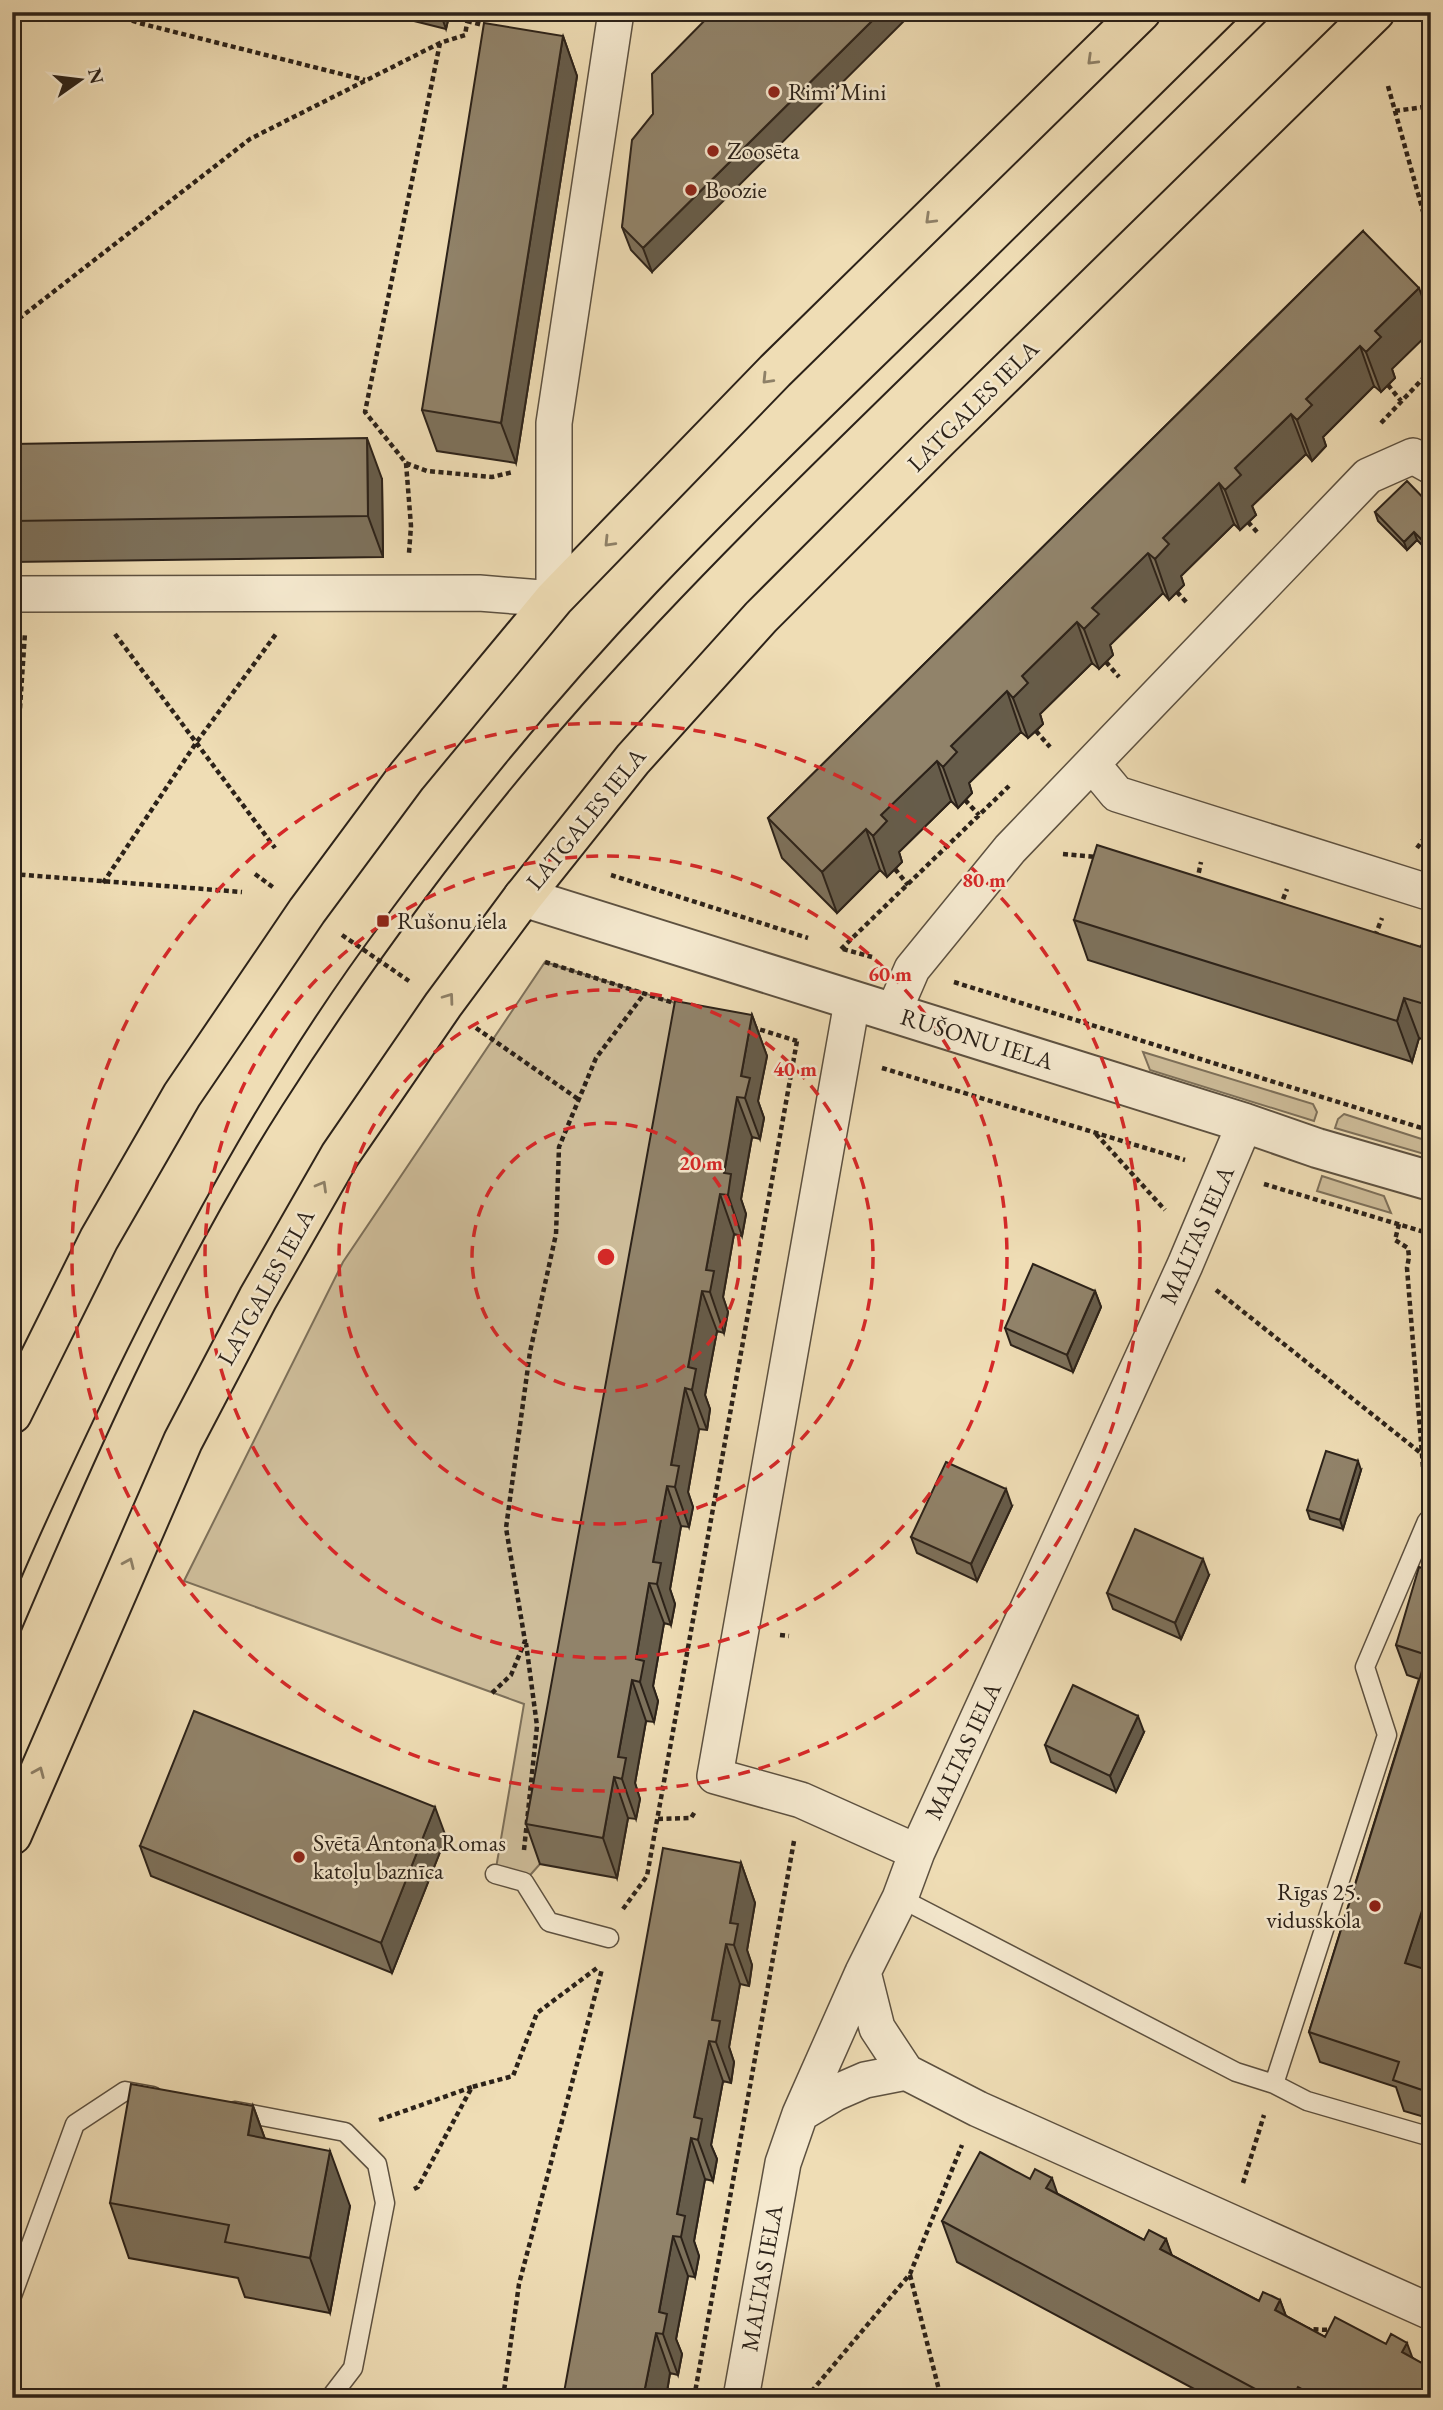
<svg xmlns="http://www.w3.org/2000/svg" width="1443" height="2410" viewBox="0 0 1443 2410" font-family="'EB Garamond',serif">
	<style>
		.green { fill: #cebd9a; stroke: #7d705a; stroke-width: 2 }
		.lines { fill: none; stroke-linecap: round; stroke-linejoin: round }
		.service-casing { stroke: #5d5140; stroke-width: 21 }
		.minor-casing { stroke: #5d5140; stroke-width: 38 }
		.tertiary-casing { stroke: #5d5140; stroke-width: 42 }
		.trunk-casing { stroke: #2c2219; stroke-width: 42 }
		.path { stroke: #2c2219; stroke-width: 4.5; stroke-dasharray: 5 3.5; stroke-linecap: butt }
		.service { stroke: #f5e9cf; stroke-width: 18 }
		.minor { stroke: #f5e9cf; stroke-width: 35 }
		.tertiary { stroke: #f5e9cf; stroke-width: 38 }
		.trunk { stroke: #efddb5; stroke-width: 38 }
		.tram { stroke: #2c2219; stroke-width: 2 }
		.wall { fill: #7d715b; stroke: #2c2219; stroke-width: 2 }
		.shaded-wall { fill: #665c4a; stroke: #2c2219; stroke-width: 2 }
		.building { fill: #91836a; stroke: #2c2219; stroke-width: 2 }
		.oneway { stroke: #8e8067 }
		.ring { fill: none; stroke: #d62828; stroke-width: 3.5; stroke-dasharray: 12 9 }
		.poi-dot { fill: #8f2418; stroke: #f5e9cf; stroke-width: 2.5 }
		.labels { text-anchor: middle; stroke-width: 5; stroke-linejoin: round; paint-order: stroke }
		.poi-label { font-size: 24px; fill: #2c2219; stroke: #f5e9cf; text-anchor: start }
		.street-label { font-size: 24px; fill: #2c2219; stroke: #f5e9cf }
		.centre { fill: #d62828; stroke: #f5e9cf; stroke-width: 3.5 }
		.ring-label { font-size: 21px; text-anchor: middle; font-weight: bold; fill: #d62828; stroke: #f5e9cf; stroke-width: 5; stroke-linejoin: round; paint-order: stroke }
	</style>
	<rect width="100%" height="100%" fill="#efddb5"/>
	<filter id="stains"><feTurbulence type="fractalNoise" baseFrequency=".00286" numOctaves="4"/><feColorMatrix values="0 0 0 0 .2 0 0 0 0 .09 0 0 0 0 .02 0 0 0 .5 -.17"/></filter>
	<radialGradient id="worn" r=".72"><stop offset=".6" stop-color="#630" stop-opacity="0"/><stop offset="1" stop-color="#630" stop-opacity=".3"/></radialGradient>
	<path class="green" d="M545,962l143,45 1,35 -149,822 -16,18 -29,-8 29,-170 -340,-123 159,-319z
		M1143,1052l170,52 4,8 -3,9 -164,-51z
		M1344,1114l87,28v14l-96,-28 3,-9z
		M1322,1176l62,20 7,17 -74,-22z"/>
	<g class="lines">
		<g class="service-casing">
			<path id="service" d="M495,1874l29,8 25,40 60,16
				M900,1898l336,174 38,12 33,17 124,36
				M1274,2084l113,-349 -22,-68 62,-146
				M235,2111l110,21 32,32 8,39 -32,165 -23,30
				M12,2296l63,-172 50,-33 28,5"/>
		</g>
		<g class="minor-casing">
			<path id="minor" d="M12,594l467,-1 75,6v-176l62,-411
				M1093,765l24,29 314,99
				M852,1002l-137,774 86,24 116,52
				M893,1013l19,-44 98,-120 358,-373 45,-20 18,10
				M863,1972l14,56 29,44 72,37 453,203
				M800,2114l35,-21 30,-13 41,-8
				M741,2398l42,-235 17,-49 63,-142 37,-74 17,-46 268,-587 60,-142"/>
		</g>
		<g class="tertiary-casing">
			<path id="tertiary" d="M523,897l722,226 72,25 114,33"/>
		</g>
		<g class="trunk-casing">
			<path id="trunk" d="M12,1414l87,-175 83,-144 125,-184 100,-135 147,-177 221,-228 366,-359
				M12,1835l171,-394 75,-143 82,-143 103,-150 80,-108 110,-138 128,-142 178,-178 436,-427"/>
		</g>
		<path class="path" d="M108,12l31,11 226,57
			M467,21l20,5
			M440,43l-75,369 41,51 21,8 65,6 21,-5
			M1388,86l43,154
			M1395,111l36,-5
			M12,324l238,-185 190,-96 25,-8 4,-23
			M1388,385l13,16
			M1381,423l50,-53
			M406,463l5,63 -2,27
			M1248,522l9,10
			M1177,592l11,12
			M115,634l160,214
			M1106,662l13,15
			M1036,731l14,16
			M965,800l14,15
			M12,827l13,-194
			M1417,848l14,-19
			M1063,854l33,3
			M895,869l13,16
			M12,874l230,18
			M255,874l19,14
			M611,875l197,63
			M1197,881l4,-19
			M103,883l93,-140 80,-109
			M1280,907l7,-18
			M342,935l67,46
			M1375,936l7,-18
			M841,949l168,-163
			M843,949l29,8
			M545,962l135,43
			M954,982l477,149
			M752,1027l45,14
			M476,1028l102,71
			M882,1068l303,92
			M1096,1134l69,76
			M1264,1184l167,50
			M1399,1224l-4,16 13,8 1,9 -2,11 18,224
			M1216,1290l206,164
			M780,1635l9,1
			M492,1693l19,-18 14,-34 -19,-113 24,-176 26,-118 3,-87 37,-89 48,-64
			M658,1819l33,-1 5,-8
			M524,1850l13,-124 -11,-83
			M623,1909l24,-33 150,-835
			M379,2120l93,-33
			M1243,2183l21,-68
			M414,2189l4,-2 54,-100 41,-11 24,-63 60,-45
			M910,2275l31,123
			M1305,2329l27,1
			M503,2398l16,-114 83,-315
			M694,2398l100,-557
			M806,2398l104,-124 52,-129"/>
		<use href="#service" class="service"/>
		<use href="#minor" class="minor"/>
		<use href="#tertiary" class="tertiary"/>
		<use href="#trunk" class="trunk"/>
		<path class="tram" d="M12,1600c31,-76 67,-149 102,-223 77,-158 163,-314 269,-456 84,-114 175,-225 273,-328 104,-109 212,-212 319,-316 90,-88 179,-177 269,-265
			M12,1652c79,-187 161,-375 270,-546 90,-141 191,-278 302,-403 112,-126 233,-243 353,-360 113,-110 225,-221 338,-331"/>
	</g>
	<path class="wall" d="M378,12h72l-4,17z
		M713,12l-61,260 -21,-22 -9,-23 31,-113z
		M563,36l14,40 -61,387 -79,-12 -15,-41z
		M1363,231l29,138 3,9 -14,14 -7,-6 -51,51 3,9 -14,15 -6,-7 -54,52 4,9 -16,15 -6,-6 -53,52 3,9 -15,15 -6,-7 -53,52 3,10 -14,14 -7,-6 -52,51 3,10 -7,7 -8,7 -7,-6 -52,51 3,10 -14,15 -7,-7 -52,51 3,10 -15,15 -7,-7 -43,43 -55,-55 -14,-40z
		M12,444l370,35 1,78 -371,5z
		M1431,506v48l-14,-14 -10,10 -29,-29 -3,-9z
		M1074,920l347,27 10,-23v118l-12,-4 -7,24 -324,-102z
		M752,1015l15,41 -9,45 6,17 -4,21 -8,-2 -11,62 5,15 -4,22 -8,-2 -11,63 5,15 -4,21 -7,-2 -12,64 5,14 -3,21 -8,-1 -11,63 5,15 -4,20 -8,-1 -11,63 5,15 -4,21 -7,-2 -11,63 5,15 -4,21 -8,-1 -11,62 5,16 -4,20 -8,-1 -11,60 -77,-14 -14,-40z
		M1095,1291l6,16 -28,65 -62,-27 -6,-17z
		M1361,1470l-18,59 -33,-10 -3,-9z
		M1012,1506l-35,75 -60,-28 -6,-16z
		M1431,1571l-7,398 7,2v148l-27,-8 -8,-24 -76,-25 -11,-30 110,-353 -12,-4 -11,-30z
		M1209,1575l-28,64 -68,-30 -6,-16z
		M1144,1732l-28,60 -65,-30 -6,-17z
		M446,1837l-54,136 -241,-97 -11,-30z
		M741,1863l14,40 -8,47 5,15 -3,21 -9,-2 -11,63 5,15 -3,21 -8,-2 -12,64 6,14 -4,22 -8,-2 -11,62 5,15 -4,21 -7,-1 -12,63 6,15 -4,21 -8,-2 -4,25h-103z
		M253,2106l12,33 85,67 -20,107 -85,-16 -7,-19 -109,-20 -19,-55z
		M1030,2179l114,61 22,-1 5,16 88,46 21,-1 6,16 39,21 88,21 18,40h-220l-254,-136 -15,-41z"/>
	<path class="shaded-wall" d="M440,12h10l-4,17z
		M881,12h32l-261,260 -9,-24z
		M563,36l14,40 -61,387 -15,-40z
		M1419,288l12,33v10l-39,38 3,9 -14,14 -15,-40 9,-21z
		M1360,346l14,40 -51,51 3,9 -14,15 -15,-41 9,-21z
		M1291,414l15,40 -54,52 4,9 -16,15 -15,-40 10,-22z
		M367,438l15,41 1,78 -15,-41z
		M1219,483l15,41 -53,52 3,9 -15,15 -14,-41 8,-21z
		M1414,532l3,8 -10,10 -3,-8z
		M1148,553l15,40 -53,52 3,10 -14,14 -15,-40 8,-21z
		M1077,622l15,41 -52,51 3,10 -15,14 -15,-40 9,-22z
		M1007,691l14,41 -52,51 3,10 -14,15 -15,-41 8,-21z
		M937,761l14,40 -52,51 3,10 -15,15 -14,-41 8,-21z
		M866,829l14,41 -43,43 -15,-41z
		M1404,998l15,40 -7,24 -15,-41z
		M752,1015l15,41 -9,45 6,17 -4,21 -15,-41 -4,-22z
		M737,1097l15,40 -11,62 5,15 -4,22 -14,-41 -4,-22z
		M720,1194l14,40 -11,63 5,15 -4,21 -14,-41 -4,-22z
		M702,1291l15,40 -12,64 5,14 -3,21 -15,-40 -4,-23z
		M1095,1291l6,16 -28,65 -6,-17z
		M685,1388l14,41 -11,63 5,15 -4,20 -14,-40 -4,-22z
		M1358,1461l3,9 -18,59 -3,-9z
		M667,1486l14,40 -11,63 5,15 -4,21 -14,-41 -4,-22z
		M1006,1489l6,17 -35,75 -6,-17z
		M1203,1559l6,16 -28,64 -6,-16z
		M649,1583l15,40 -11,63 5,15 -4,21 -14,-40 -4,-23z
		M632,1680l14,41 -11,62 5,16 -4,20 -14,-40 -4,-22z
		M1138,1716l6,16 -28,60 -6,-16z
		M614,1777l14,41 -11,60 -14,-40z
		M435,1807l11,30 -54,136 -11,-30z
		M741,1863l14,40 -8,47 5,15 -3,21 -15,-41 -4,-22z
		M1431,1883v65l-14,46 -12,-31z
		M726,1944l14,40 -11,63 5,15 -3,21 -15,-41 -4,-22z
		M709,2041l14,40 -12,64 6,14 -4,22 -15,-41 -4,-23z
		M253,2106l20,55 -25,-26z
		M691,2138l14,41 -11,62 5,15 -4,21 -14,-40 -4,-23z
		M330,2151l20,55 -20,107 -20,-55z
		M1052,2178l14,41 -20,-31z
		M673,2236l15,40 -12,63 6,15 -4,21 -15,-41 -4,-22z
		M1166,2239l15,41 -21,-31z
		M1280,2300l15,41 -20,-31z
		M656,2333l14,40 -4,25h-23z
		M1407,2343l15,41 -20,-32z
		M1298,2387l4,11h-10z"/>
	<path class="building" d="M713,12h168l-238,236 -21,-21 10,-87 21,-26 -1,-40z
		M484,23l79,13 -62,387 -79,-13z
		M1363,231l56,57 -44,43 6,6 -15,15 -6,-6 -54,53 6,6 -15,15 -6,-6 -56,54 6,7 -16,15 -6,-7 -56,55 6,6 -14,15 -7,-6 -56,55 7,6 -15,15 -7,-7 -55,54 6,7 -15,15 -6,-7 -56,55 6,6 -14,15 -6,-6 -56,54 6,6 -14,15 -7,-7 -44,43 -54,-54z
		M367,438l1,78 -356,5v-77z
		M1407,481l24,25v43l-17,-17 -10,10 -29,-30z
		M1097,845l324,102 7,-24 3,1v82l-27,-8 -7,23 -323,-101z
		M675,1001l77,14 -11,61 9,2 -5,20 -8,-1 -13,76 7,1 -3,21 -8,-1 -14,76 8,1 -4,21 -8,-1 -14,76 8,2 -4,21 -7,-2 -14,77 8,1 -4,21 -8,-1 -14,76 8,1 -4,21 -8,-1 -13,76 8,2 -4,21 -8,-2 -14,77 8,1 -4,21 -8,-2 -11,61 -77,-14z
		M1033,1264l62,27 -28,64 -62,-27z
		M1326,1451l32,10 -18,59 -33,-10z
		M946,1462l60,27 -35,75 -60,-27z
		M1135,1529l68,30 -28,64 -68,-30z
		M1419,1567l12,4v312l-26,80 26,8v122l-38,-13 6,-18 -90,-30 118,-377 -31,-10z
		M1073,1685l65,31 -28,60 -65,-31z
		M194,1711l241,96 -54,136 -241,-97z
		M663,1848l78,15 -11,60 8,1 -4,21 -8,-1 -14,76 8,1 -4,21 -7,-1 -15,76 8,2 -4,21 -7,-2 -14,76 8,2 -4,21 -8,-1 -14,76 8,2 -4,20 -7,-1 -13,65h-80z
		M131,2084l122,22 -5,29 82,16 -20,107 -85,-16 4,-17 -119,-22z
		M980,2152l50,27 5,-10 17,9 -6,10 98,52 5,-10 17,9 -6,10 99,52 4,-9 9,4 8,4 -5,10 50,27 10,-20 51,27 5,-10 16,9 -5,9 29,16v30h-112l-21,-11 -6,11h-20l-330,-177z"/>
	<defs><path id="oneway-chevron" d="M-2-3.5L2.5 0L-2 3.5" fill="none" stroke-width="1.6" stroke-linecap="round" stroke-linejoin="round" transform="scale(1.75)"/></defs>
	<g class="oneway">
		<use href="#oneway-chevron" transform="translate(1092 60) rotate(136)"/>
		<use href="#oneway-chevron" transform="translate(930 219) rotate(136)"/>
		<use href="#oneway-chevron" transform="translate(767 379) rotate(134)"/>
		<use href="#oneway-chevron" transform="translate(609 542) rotate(134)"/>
		<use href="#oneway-chevron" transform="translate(449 998) rotate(-54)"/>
		<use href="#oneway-chevron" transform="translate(322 1186) rotate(-60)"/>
		<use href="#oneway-chevron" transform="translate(129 1563) rotate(-66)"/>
		<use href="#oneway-chevron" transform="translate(39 1772) rotate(-67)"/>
	</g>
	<g class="ring">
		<circle cx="606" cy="1257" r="134"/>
		<circle cx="606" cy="1257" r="267"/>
		<circle cx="606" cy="1257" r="401"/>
		<circle cx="606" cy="1257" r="534"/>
	</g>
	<g class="poi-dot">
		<circle cx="774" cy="92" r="7"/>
		<circle cx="713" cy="151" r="7"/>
		<circle cx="691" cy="190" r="7"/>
		<rect x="376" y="914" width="14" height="14" rx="3.5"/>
		<circle cx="299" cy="1857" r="7"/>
		<circle cx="1375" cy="1906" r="7"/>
	</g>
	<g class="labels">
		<g class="poi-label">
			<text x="788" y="100">Rimi Mini</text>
			<text x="727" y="159">Zoosēta</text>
			<text x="705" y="198">Boozie</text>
			<text x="397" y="929">Rušonu iela</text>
			<text x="313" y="1851">Svētā Antona Romas<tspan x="313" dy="28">katoļu baznīca</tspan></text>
			<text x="1361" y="1900" text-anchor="end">Rīgas 25.<tspan x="1361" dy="28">vidusskola</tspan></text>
		</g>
		<g class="street-label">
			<text transform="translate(973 406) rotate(-45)" y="8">LATGALES IELA</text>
			<text transform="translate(586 819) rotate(-51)" y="8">LATGALES IELA</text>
			<text transform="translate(977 1039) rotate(17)" y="8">RUŠONU IELA</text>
			<text transform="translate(1197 1235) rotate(-66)" y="8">MALTAS IELA</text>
			<text transform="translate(266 1287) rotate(-61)" y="8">LATGALES IELA</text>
			<text transform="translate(963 1751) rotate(-65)" y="8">MALTAS IELA</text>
			<text transform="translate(762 2278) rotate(-80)" y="8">MALTAS IELA</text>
		</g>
	</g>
	<circle cx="606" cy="1257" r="10" class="centre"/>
	<g class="ring-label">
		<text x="984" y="887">80 m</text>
		<text x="890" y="981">60 m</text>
		<text x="795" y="1076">40 m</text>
		<text x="701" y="1170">20 m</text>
	</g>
	<rect width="1443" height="2410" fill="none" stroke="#efddb5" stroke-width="42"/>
	<rect x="14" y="14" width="1415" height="2382" fill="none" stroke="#2c2219" stroke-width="3.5"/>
	<rect x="21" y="21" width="1401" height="2368" fill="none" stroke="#2c2219" stroke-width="2"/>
	<g transform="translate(80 80) rotate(76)" stroke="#f5e9cf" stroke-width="5" paint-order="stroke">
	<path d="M0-5L12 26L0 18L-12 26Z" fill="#2c2219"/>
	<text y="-10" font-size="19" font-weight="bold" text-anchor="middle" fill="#2c2219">N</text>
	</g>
	<rect width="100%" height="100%" filter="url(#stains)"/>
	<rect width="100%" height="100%" fill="url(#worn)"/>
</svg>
